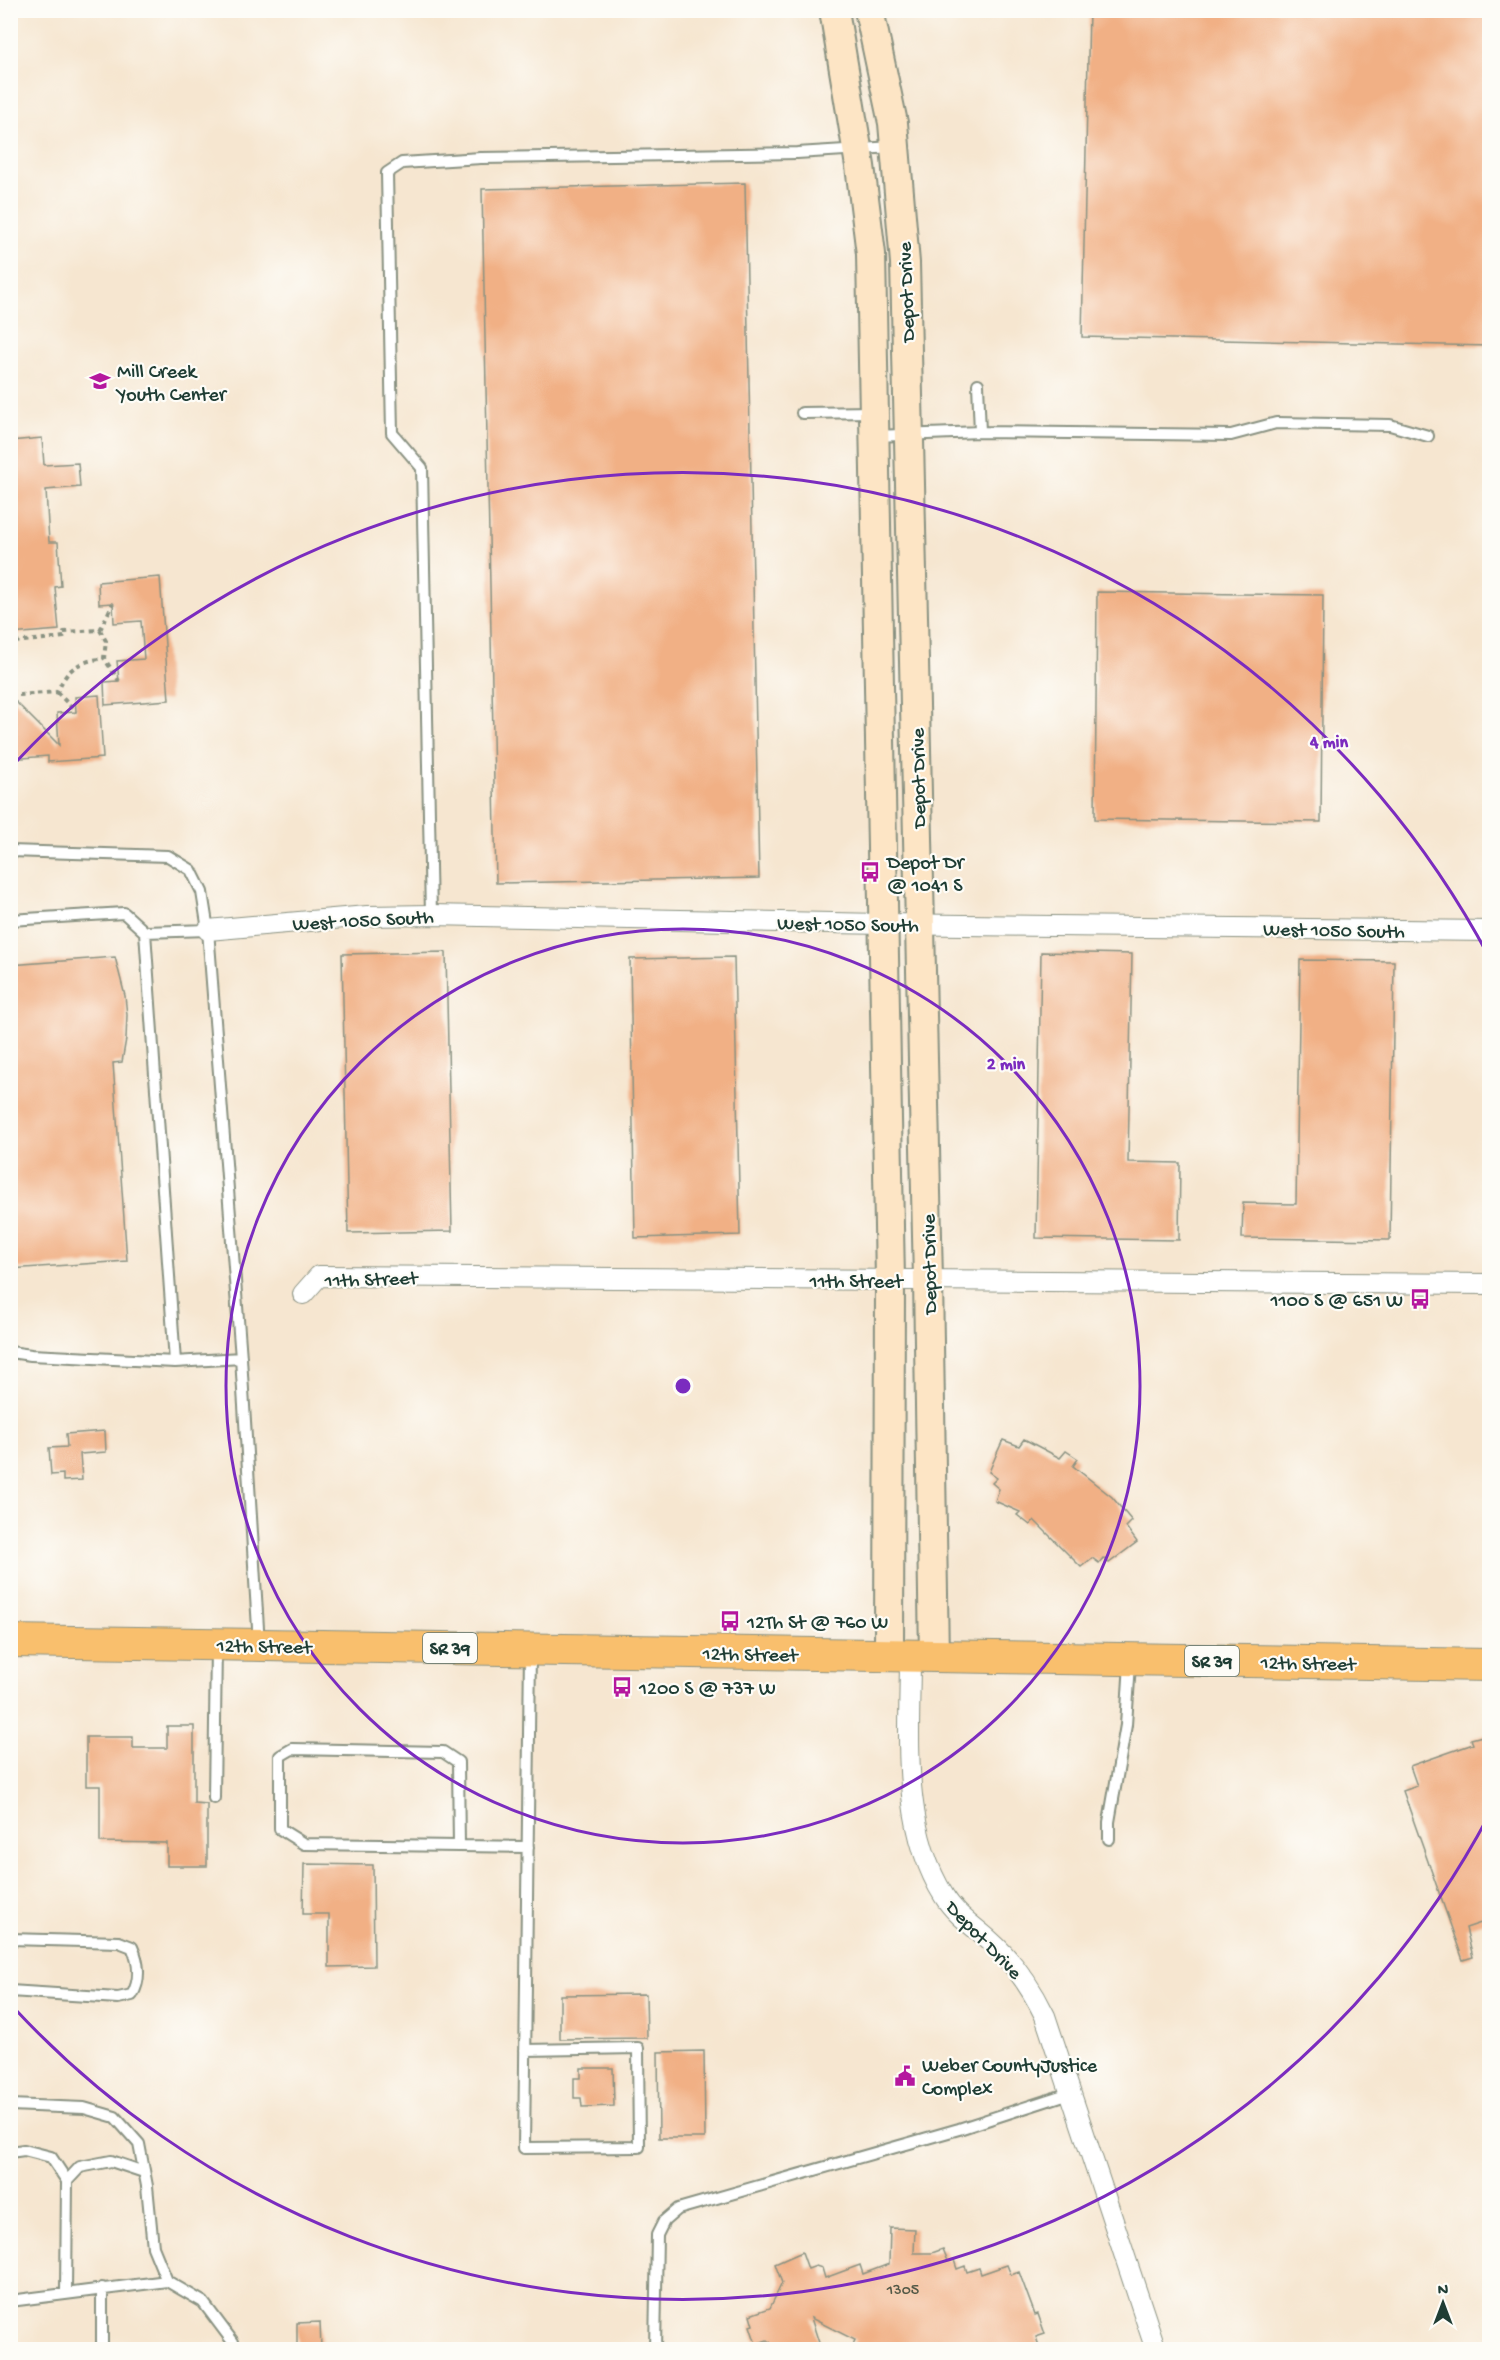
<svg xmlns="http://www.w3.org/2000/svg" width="1500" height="2360" viewBox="0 0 1500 2360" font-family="'Gochi Hand',sans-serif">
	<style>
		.building { fill: #f1b085 }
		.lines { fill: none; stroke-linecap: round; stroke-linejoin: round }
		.service-casing { stroke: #8a9282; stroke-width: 14 }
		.minor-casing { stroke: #8a9282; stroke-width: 22 }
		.secondary-casing { stroke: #8a9282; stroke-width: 32 }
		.primary-casing { stroke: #8a9282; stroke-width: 34 }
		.path { stroke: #8a9282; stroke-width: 4; stroke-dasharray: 4.5 4.5; stroke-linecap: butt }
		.service { stroke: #fff; stroke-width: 10 }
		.minor { stroke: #fff; stroke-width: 20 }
		.secondary { stroke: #fde5c5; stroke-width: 28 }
		.primary { stroke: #f9bf6d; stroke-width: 32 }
		.ring { fill: none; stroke: #7b2cbf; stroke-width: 3 }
		.labels { text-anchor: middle; stroke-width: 4.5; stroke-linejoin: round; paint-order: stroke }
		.number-label { font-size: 16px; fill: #545a48 }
		.shield { fill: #fdfcf7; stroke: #62766e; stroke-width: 1.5 }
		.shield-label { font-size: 18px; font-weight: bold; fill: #1f3d34 }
		.street-label { font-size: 20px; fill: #1f3d34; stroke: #fdfcf7 }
		.poi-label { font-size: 20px; fill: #1f3d34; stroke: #fdfcf7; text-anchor: start }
		.centre { fill: #7b2cbf; stroke: #fdfcf7; stroke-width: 3 }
		.ring-label { font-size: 18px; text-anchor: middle; font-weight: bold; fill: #7b2cbf; stroke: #fdfcf7; stroke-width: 4.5; stroke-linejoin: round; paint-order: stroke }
	</style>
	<rect width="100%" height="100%" fill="#fdfcf7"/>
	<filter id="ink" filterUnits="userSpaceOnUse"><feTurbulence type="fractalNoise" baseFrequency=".0167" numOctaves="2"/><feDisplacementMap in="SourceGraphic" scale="12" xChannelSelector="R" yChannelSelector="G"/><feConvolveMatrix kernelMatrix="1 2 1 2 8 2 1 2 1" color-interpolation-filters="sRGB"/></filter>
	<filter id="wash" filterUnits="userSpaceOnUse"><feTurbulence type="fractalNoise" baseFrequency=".008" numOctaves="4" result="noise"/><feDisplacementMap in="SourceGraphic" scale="24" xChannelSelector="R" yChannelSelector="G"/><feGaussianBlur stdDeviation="1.35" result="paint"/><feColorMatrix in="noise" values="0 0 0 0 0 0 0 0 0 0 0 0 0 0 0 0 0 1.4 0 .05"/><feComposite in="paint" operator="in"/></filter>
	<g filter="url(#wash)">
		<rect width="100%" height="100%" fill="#f6e6d0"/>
		<g id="blocks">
			<path class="building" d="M1089,10h401v336l-408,-9z
				M745,183l14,695 -263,5 -14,-694z
				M42,438l2,27 34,-2 2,24 -34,3 3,52h9l3,44 -6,1 4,43 -49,4v-193z
				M160,577l9,123 -64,5 -1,-23 15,-1 -2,-20 27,-2 -3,-38 -27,2 -1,-20 -14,1 -1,-22z
				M1097,592l226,3 -2,227 -226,-3z
				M99,695l4,63 -55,4v-6l-38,3v-63l49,49 -2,-32 19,-1 -1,-15z
				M446,952l6,279 -104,2 -6,-279z
				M1041,952l91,2 -4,208 52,1 -1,77 -143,-2z
				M115,957l10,39 2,19 -1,24 -4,23 -9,1 14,198 -117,8v-304z
				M734,957l6,278 -105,3 -5,-279z
				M1300,960l94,1 -4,279 -148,-2 1,-35 53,1z
				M105,1431l1,21 -26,2 2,26 -19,1v-7l-12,1 -2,-27 18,-1 -1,-13z
				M1024,1439l36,19 6,-7 12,8 -5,7 39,31 20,24 -6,6 11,15 -28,21 -6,-5 -4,5 -7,-5 -11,9 -47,-47 -4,5 -13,-10 3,-3 -25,-11 4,-12 -7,-6 5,-5 -8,-6 8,-19 6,-13 16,6z
				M167,1726h27v77l13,1v62h-40v-23l-67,-1v-56h-14v-49h47v11h34z
				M1490,1734v186l-24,8 7,29 -10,3 -60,-169 14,-5 -7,-20 63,-22 -2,-5z
				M304,1864l69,1 1,101 -45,1v-53h-26z
				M646,1994l1,44 -87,1v-44z
				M704,2051l1,87h-46l-1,-86z
				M581,2068h32l1,38 -32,1 -1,-9h-7v-20h7z
				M890,2228l25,1 -1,24h18l11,-4 5,12 6,-1 3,9 8,-3 2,6 12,-4 2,6 26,-9 4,10 8,-3 16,43 3,-1 7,20 -9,3 4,12h-189l4,-9 -44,-22 10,31h-41l-13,-9 -11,4 -6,-18 3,-1 -3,-10 20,-7 12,-25 -7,-19 27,-12 6,17 8,-3 6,2 3,10 35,-13 3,9 26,-10z
				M320,2322l1,27h-24v-26z"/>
		</g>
	</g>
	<g filter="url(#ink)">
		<use href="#blocks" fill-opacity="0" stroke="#8a9282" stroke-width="1.5"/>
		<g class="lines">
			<g class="service-casing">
				<path id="service" d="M802,413l71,-1
					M980,432l251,3 45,-12 114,2 38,11
					M875,436l105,-4 -2,-48
					M10,851l158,5 23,14 11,22 6,38 33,428 18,286
					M431,915l-9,-447 -30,-35 -5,-260 15,-10 79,-5 316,-5 96,-6
					M10,920l114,-7 21,19
					M10,1352l21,3 144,7 66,-4
					M175,1362l-30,-430 63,-2
					M214,1798l2,-151
					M1109,1839v-17l17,-97 4,-62
					M459,1846l-1,-84 -15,-10 -151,-3 -12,7v73l24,15 224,3
					M10,1939l109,3 13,5c7,15 9,33 0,48l-14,3 -108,-7
					M525,2050l113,-2 1,99 -115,1 6,-496
					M10,2105l74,3 31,9 24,27 8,42 6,61 14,34
					M10,2152l14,-2 27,7 16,24 -1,112
					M67,2181l13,-14 31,-6 33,11
					M102,2288v62
					M10,2301l157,-20 36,21 30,40 2,8
					M655,2350l2,-115 7,-14 14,-12 281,-80 111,-36"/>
			</g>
			<g class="minor-casing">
				<path id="minor" d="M208,930l159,-14 64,-1 452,9 607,7
					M303,1294l16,-18 1171,8
					M910,1656c0,78 -10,170 34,240 11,18 29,30 45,44 25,22 42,47 56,76l111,334"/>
			</g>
			<g class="secondary-casing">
				<path id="secondary" d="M834,10l26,156 11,88 19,1026 -1,375
					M869,10l24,113 12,140 23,1017 6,376"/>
			</g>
			<g class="primary-casing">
				<path id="primary" d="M10,1641l1480,24"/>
			</g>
			<path class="path" d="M100,630l13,-27
				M15,642l49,-5v-5l36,-2 6,11 -2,17 15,23
				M57,692l19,20
				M19,695l38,-3c11,-25 21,-30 47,-34"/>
			<use href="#service" class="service"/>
			<use href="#minor" class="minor"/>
			<use href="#secondary" class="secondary"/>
			<use href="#primary" class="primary"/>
		</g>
	</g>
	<g class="ring">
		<circle cx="683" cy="1386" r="457"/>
		<path d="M1489 1815A913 913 0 0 1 15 2009M15 763A913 913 0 0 1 1489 957"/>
	</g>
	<defs>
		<g id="school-bare" transform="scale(1.62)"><path d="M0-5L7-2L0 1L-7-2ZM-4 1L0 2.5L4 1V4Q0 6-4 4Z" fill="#b5179e" stroke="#fdfcf7" stroke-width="2.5" paint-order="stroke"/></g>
		<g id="bus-bare" transform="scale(1.62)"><path d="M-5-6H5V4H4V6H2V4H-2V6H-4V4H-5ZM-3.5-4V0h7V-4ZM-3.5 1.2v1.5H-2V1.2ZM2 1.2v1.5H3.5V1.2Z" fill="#b5179e" stroke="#fdfcf7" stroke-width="2.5" paint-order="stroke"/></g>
		<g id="civic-bare" transform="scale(1.62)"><path d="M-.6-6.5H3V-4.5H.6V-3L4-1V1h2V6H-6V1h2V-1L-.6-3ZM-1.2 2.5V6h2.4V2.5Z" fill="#b5179e" stroke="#fdfcf7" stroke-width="2.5" paint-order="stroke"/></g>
	</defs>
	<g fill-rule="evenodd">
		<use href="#school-bare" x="100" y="381"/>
		<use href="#bus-bare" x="870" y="872"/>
		<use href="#bus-bare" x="1420" y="1299"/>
		<use href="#bus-bare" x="730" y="1621"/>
		<use href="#bus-bare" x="622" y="1687"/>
		<use href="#civic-bare" x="905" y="2076"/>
	</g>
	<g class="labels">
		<g class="number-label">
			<text x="903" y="2294">1305</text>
		</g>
		<g class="shield">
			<rect x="423" y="1633" width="54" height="30" rx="4.5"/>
			<rect x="1185" y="1646" width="54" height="30" rx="4.5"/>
		</g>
		<g class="shield-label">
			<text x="450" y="1654">SR 39</text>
			<text x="1212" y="1667">SR 39</text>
		</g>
		<g class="street-label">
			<text transform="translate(905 292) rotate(-92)" y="7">Depot Drive</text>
			<text transform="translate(917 778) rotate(-91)" y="7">Depot Drive</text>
			<text transform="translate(363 919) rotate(-3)" y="7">West 1050 South</text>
			<text transform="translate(848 923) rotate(1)" y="7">West 1050 South</text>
			<text transform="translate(1334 929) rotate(1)" y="7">West 1050 South</text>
			<text transform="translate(928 1264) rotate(-91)" y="7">Depot Drive</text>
			<text transform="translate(371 1278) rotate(-2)" y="7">11th Street</text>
			<text x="856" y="1287">11th Street</text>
			<text transform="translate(264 1645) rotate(1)" y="7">12th Street</text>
			<text transform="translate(750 1653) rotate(1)" y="7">12th Street</text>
			<text transform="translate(1308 1662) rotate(1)" y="7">12th Street</text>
			<text transform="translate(985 1939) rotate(46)" y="7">Depot Drive</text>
		</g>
		<g class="poi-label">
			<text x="117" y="377">Mill Creek<tspan x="117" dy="23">Youth Center</tspan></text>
			<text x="887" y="868">Depot Dr<tspan x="887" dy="23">@ 1041 S</tspan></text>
			<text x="1403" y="1306" text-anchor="end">1100 S @ 651 W</text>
			<text x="747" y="1628">12Th St @ 760 W</text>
			<text x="639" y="1694">1200 S @ 737 W</text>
			<text x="922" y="2071">Weber CountyJustice<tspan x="922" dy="23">Complex</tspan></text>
		</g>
	</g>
	<circle cx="683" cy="1386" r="9" class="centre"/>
	<g class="ring-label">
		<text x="1329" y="747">4 min</text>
		<text x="1006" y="1069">2 min</text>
	</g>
	<rect width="1500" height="2360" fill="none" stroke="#fdfcf7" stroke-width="36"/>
	<g transform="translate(1443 2303)" stroke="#fdfcf7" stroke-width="4.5" paint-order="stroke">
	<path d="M0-4.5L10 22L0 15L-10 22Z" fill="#1f3d34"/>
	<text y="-9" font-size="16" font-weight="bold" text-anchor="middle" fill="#1f3d34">N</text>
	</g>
</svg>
